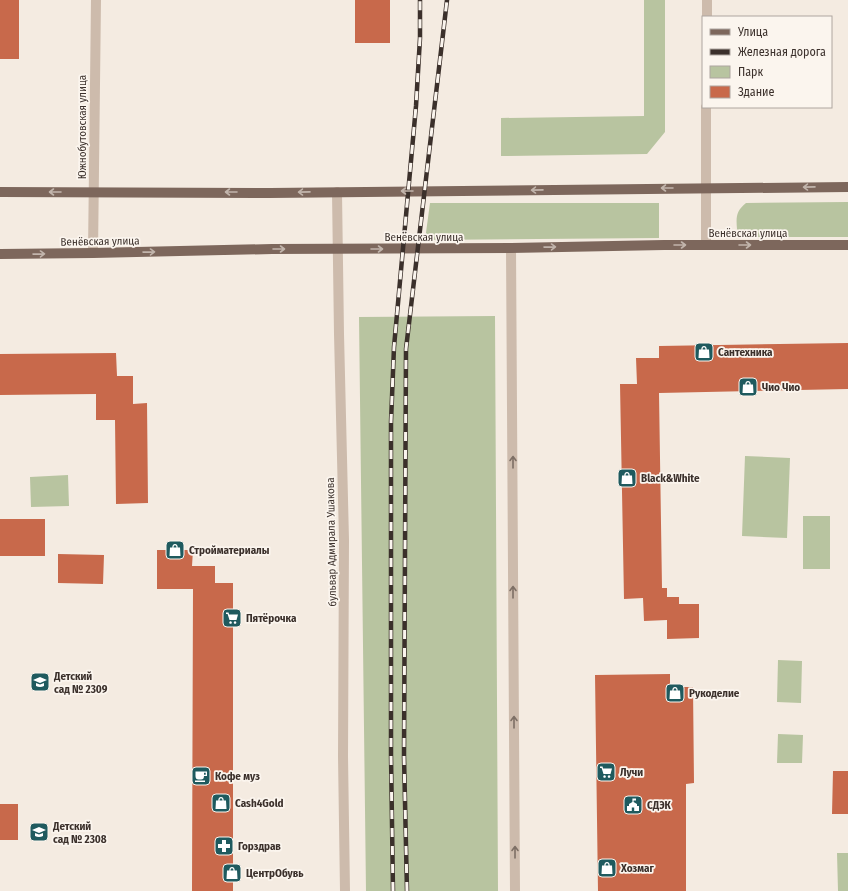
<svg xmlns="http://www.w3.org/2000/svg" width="848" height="891" viewBox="0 0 848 891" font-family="'Fira Sans Condensed',sans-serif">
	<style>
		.green { fill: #b8c4a0 }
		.building { fill: #c8694b }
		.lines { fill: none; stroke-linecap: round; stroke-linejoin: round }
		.minor { stroke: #cdbbac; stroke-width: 10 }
		.major { stroke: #7d675c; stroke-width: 10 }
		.rail-casing { stroke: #3b302b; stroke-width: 4.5 }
		.rail { stroke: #fbf5ee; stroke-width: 3; stroke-dasharray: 9; stroke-linecap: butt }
		.oneway { stroke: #c2b5ac }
		.oneway2 { stroke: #7d6f65 }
		.labels { text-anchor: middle; stroke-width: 3.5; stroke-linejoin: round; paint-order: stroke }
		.street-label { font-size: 11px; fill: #3b302b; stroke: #fbf5ee }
		.poi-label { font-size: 11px; font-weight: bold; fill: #3b302b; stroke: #fbf5ee; text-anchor: start }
	</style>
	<rect width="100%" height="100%" fill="#f4ebe1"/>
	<path class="green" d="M644,0h21v132l-18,22 -146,2v-38l143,-2z
		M848,202v35h-103l-8,-8c-1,-12 -1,-18 9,-26z
		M430,203h229v35l-234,2z
		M495,316l3,575h-132l-7,-574z
		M745,456l45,2 -3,80 -45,-2z
		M68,475l1,31 -38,1 -1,-30z
		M803,516h27v53h-27z
		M778,660l24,1 -1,42 -24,-1z
		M778,734l25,1 -1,28h-25z
		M837,853h11v38h-10z"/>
	<path class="building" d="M0,0h19v59h-19z
		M355,0h35v43h-35z
		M848,343v46l-189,4 3,195h5v9h12v7h20v34l-32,1v-19l-23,1 -1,-23 -19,1 -4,-215h17l-1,-26h23v-12z
		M116,353l1,23h16v28l14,-1 1,100 -32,1 -1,-84h-19v-26l-96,1v-41z
		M0,519h45v37h-45z
		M157,550h36l-1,16h23v17h18v308h-41l1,-302h-36z
		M58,554l46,1 -1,29 -45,-1z
		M670,674v13h23l1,96 -8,1v107h-88l-3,-216z
		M833,771h15v43h-16z
		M0,804h18v36h-18z"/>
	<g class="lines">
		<path class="minor" d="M707,17v-17
			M337,192l2,142 5,206 -1,216 2,135
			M706,245v-138
			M511,248l4,643
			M93,253l3,-253"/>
		<path class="major" d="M0,192l270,1 578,-6
			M0,254l93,-1 179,-4 239,-1 153,-3h184"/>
		<g class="rail-casing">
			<path id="rail" d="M393,891l-2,-136v-333l3,-75 22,-241 4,-68v-38
				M407,891l-3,-135 2,-407 41,-349"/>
		</g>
		<use href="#rail" class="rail"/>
	</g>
	<defs><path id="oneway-shaft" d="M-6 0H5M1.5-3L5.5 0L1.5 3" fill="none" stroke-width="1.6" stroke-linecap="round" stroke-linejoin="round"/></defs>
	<g class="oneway">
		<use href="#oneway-shaft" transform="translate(809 187) rotate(179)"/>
		<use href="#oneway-shaft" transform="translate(667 188) rotate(180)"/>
		<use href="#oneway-shaft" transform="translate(537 190) rotate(179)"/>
		<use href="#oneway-shaft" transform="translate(407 191) rotate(180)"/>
		<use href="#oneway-shaft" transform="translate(55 192) rotate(180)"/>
		<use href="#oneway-shaft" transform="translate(231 192) rotate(-180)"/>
		<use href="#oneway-shaft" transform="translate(304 192) rotate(179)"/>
		<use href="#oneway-shaft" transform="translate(680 245)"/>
		<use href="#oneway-shaft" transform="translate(745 245)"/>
		<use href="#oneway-shaft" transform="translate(550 247) rotate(-1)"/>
		<use href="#oneway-shaft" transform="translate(279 249)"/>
		<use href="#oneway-shaft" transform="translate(377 249)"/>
		<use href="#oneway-shaft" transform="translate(149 252) rotate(-1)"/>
		<use href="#oneway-shaft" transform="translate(39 254) rotate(-1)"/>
	</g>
	<g class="oneway2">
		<use href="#oneway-shaft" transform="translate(513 462) rotate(-90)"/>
		<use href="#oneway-shaft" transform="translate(513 592) rotate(-90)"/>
		<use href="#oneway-shaft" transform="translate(514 722) rotate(-90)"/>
		<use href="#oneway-shaft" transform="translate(515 852) rotate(-90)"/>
	</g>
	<defs>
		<g id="shop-square" transform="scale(1)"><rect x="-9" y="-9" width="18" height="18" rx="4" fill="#1f5a5e" stroke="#fbf5ee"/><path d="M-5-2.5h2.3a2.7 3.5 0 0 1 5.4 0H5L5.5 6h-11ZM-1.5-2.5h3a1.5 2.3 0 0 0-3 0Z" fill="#fff"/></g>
		<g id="supermarket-square" transform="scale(1)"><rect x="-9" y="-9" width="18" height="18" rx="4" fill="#1f5a5e" stroke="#fbf5ee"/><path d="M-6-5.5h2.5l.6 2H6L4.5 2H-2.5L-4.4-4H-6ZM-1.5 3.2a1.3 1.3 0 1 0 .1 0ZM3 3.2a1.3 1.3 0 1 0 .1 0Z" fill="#fff"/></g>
		<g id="school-square" transform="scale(1)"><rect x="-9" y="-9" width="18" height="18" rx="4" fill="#1f5a5e" stroke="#fbf5ee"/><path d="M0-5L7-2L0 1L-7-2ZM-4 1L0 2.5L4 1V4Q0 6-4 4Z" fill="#fff"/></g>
		<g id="cafe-square" transform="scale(1)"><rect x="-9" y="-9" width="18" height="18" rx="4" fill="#1f5a5e" stroke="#fbf5ee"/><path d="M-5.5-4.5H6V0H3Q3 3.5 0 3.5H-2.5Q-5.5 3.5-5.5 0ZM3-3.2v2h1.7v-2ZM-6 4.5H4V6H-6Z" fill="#fff"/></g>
		<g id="civic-square" transform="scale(1)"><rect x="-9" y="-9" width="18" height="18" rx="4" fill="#1f5a5e" stroke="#fbf5ee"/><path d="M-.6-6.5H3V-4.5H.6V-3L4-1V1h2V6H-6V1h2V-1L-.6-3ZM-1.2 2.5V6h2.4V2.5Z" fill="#fff"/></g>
		<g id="pharmacy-square" transform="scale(1)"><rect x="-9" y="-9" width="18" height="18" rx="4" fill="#1f5a5e" stroke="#fbf5ee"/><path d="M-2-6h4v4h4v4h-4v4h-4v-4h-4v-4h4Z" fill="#fff"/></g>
	</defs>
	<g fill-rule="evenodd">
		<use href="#shop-square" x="704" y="352"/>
		<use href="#shop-square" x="748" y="387"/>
		<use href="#shop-square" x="627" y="478"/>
		<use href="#shop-square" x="175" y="550"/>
		<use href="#supermarket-square" x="232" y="618"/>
		<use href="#school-square" x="40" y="682"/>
		<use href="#shop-square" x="675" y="693"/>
		<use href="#supermarket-square" x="606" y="772"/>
		<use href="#cafe-square" x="201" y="776"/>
		<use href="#shop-square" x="221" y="803"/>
		<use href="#civic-square" x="633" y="805"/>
		<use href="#school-square" x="39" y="832"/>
		<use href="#pharmacy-square" x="224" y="846"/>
		<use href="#shop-square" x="607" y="868"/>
		<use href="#shop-square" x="232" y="873"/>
	</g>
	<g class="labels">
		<g class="street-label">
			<text transform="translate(82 127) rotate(-90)" y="4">Южнобутовская улица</text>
			<text x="748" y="237">Венёвская улица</text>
			<text x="424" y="241">Венёвская улица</text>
			<text transform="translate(100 241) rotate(-1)" y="4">Венёвская улица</text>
			<text transform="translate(331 542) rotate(-91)" y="4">бульвар Адмирала Ушакова</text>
		</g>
		<g class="poi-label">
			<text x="718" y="356">Сантехника</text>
			<text x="762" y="391">Чио Чио</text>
			<text x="641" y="482">Black&amp;White</text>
			<text x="189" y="554">Стройматериалы</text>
			<text x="246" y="622">Пятёрочка</text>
			<text x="54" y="680">Детский<tspan x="54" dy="13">сад № 2309</tspan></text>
			<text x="689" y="697">Рукоделие</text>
			<text x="620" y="776">Лучи</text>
			<text x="215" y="780">Кофе муз</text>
			<text x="235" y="807">Cash4Gold</text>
			<text x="647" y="809">СДЭК</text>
			<text x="53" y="830">Детский<tspan x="53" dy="13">сад № 2308</tspan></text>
			<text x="238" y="850">Горздрав</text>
			<text x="621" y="872">Хозмаг</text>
			<text x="246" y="877">ЦентрОбувь</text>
		</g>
	</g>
	<rect x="702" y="16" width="130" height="92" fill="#fbf5ee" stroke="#aea6a0"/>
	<rect x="710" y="29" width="20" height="6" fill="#7d675c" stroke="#aea6a0"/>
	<text x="738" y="36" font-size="12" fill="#3b302b">Улица</text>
	<rect x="710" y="49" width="20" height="6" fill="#3b302b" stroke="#aea6a0"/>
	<text x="738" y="56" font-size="12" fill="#3b302b">Железная дорога</text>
	<rect x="710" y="66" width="20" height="12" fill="#b8c4a0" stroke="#aea6a0"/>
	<text x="738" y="76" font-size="12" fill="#3b302b">Парк</text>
	<rect x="710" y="86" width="20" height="12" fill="#c8694b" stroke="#aea6a0"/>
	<text x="738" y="96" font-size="12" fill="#3b302b">Здание</text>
</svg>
